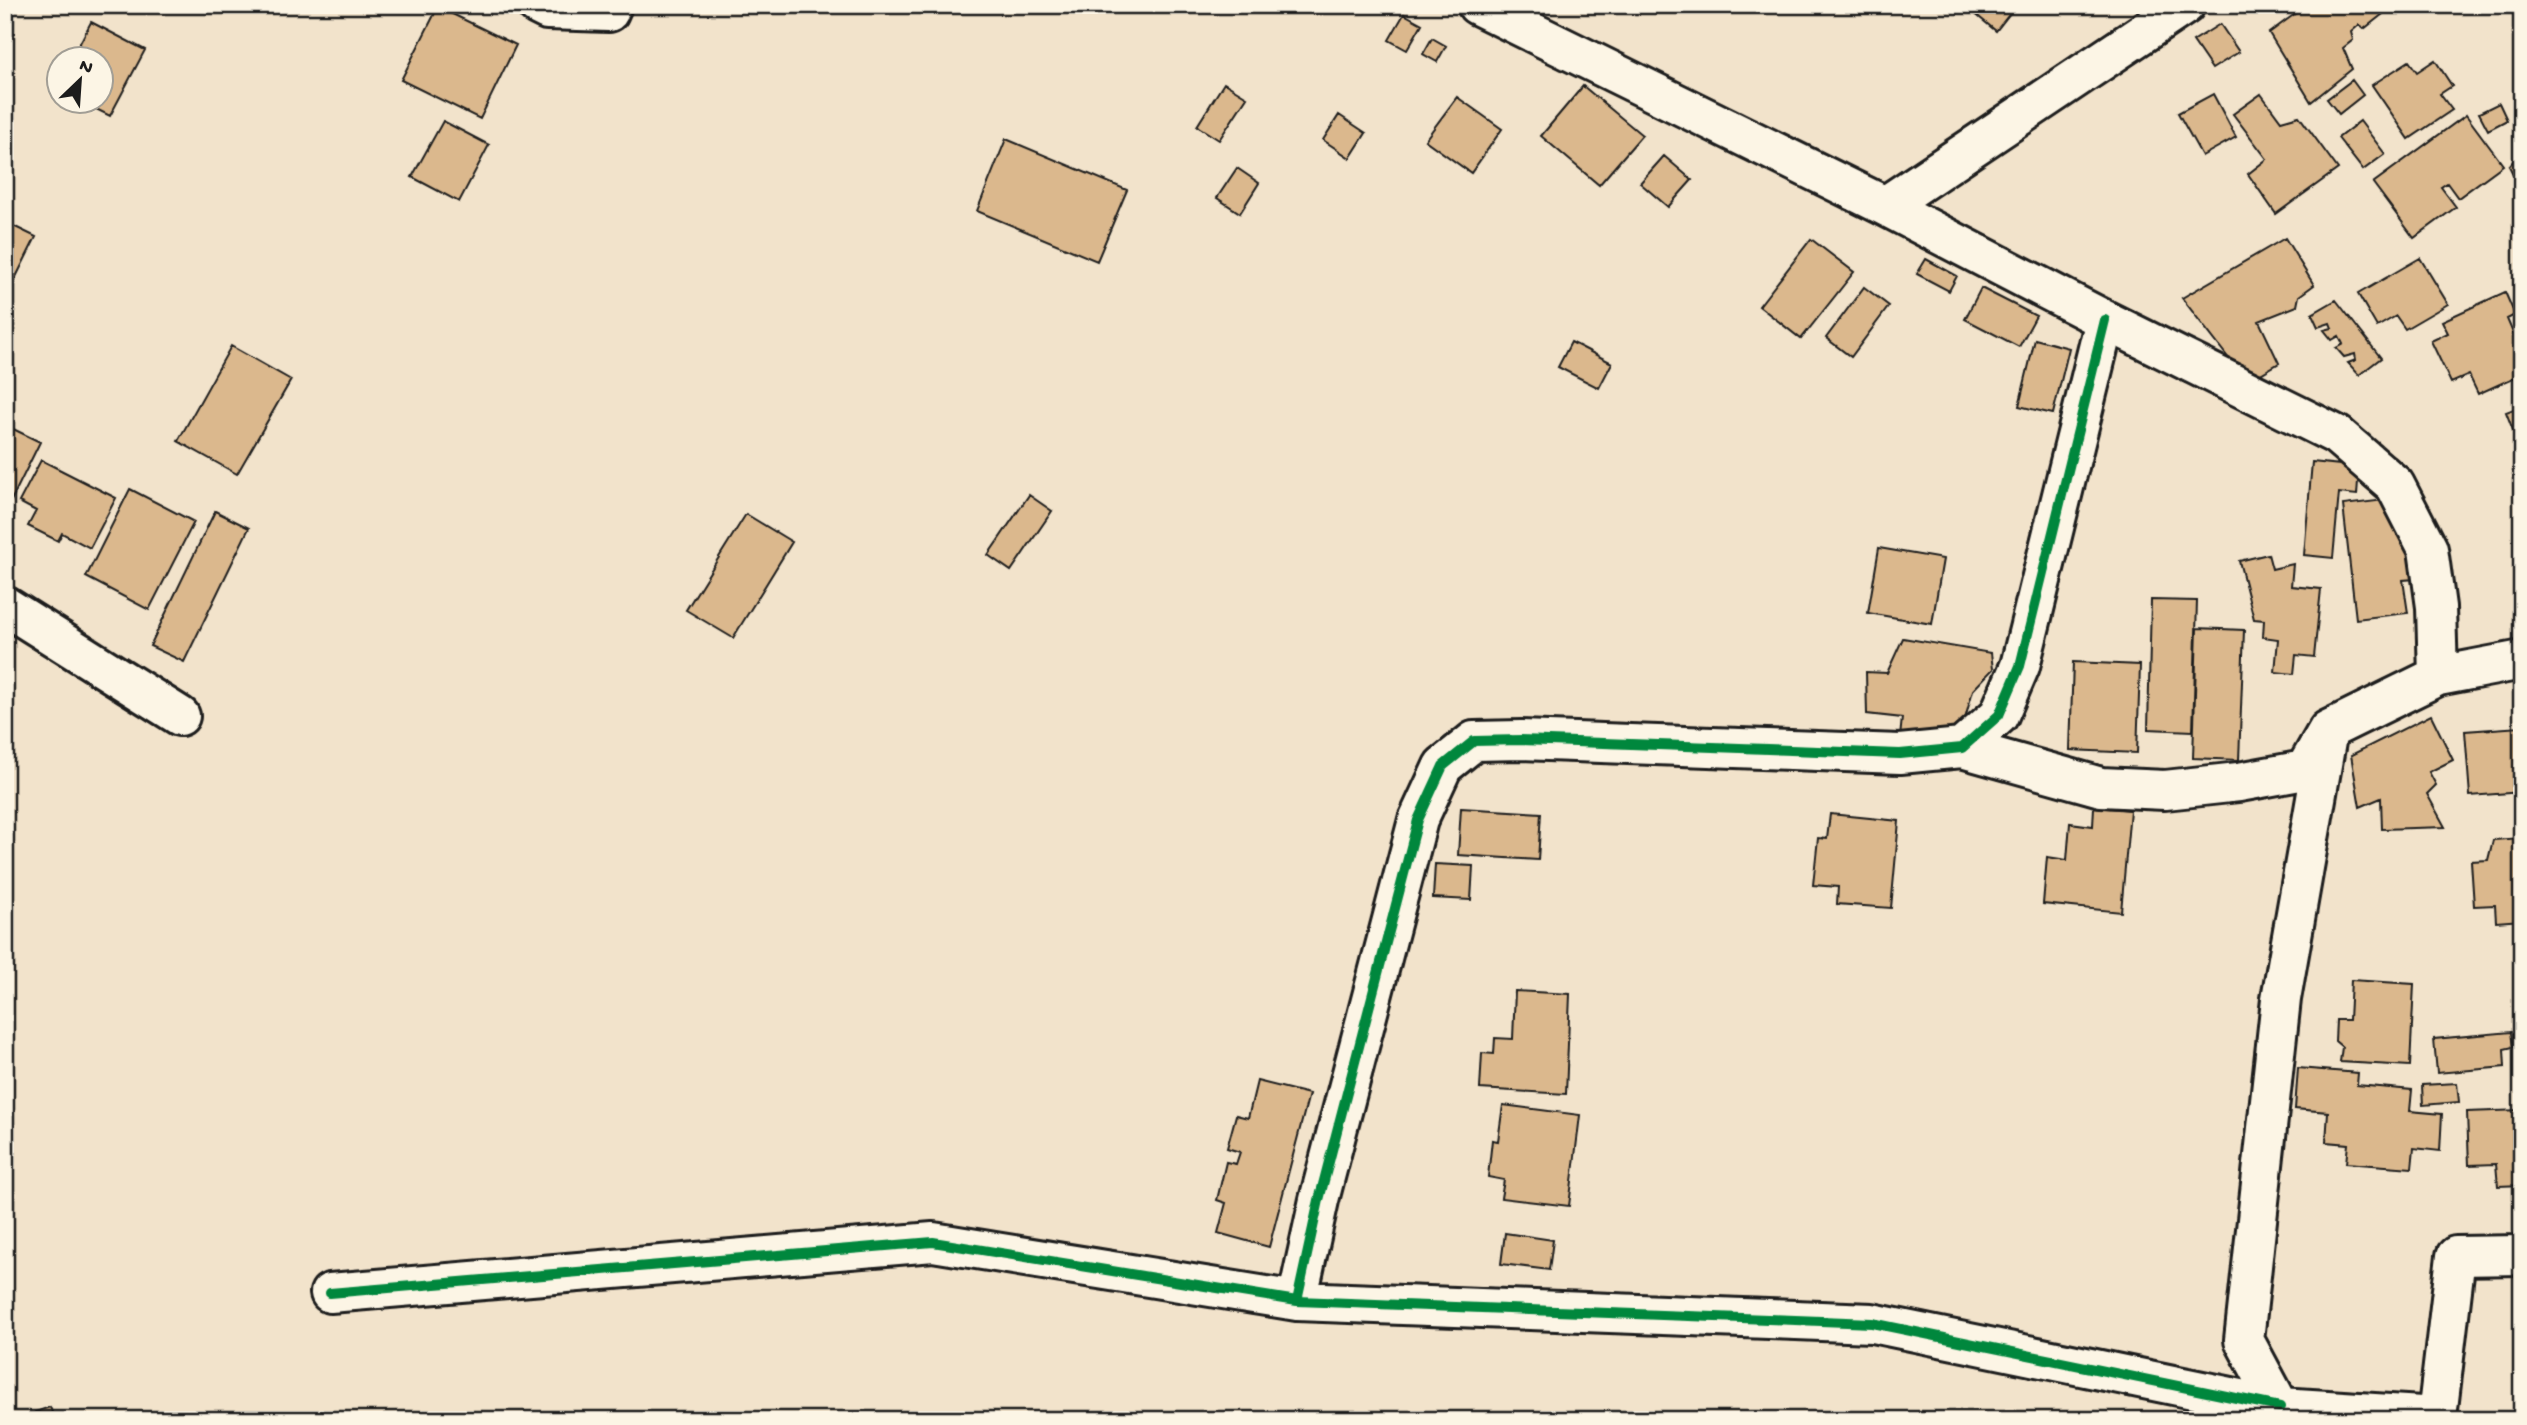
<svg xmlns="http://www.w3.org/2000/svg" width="2527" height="1425" viewBox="0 0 2527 1425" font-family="'Gochi Hand',sans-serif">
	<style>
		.building { fill: #dbb88d; stroke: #1c1c1c; stroke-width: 2 }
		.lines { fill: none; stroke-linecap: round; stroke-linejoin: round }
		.minor-casing { stroke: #1c1c1c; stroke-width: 44 }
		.minor { stroke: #fcf5e5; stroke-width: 38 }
		.cycleway-casing { stroke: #fcf5e5; stroke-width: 15 }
		.cycleway { stroke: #00873e; stroke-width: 10 }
	</style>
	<rect width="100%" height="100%" fill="#f2e3cb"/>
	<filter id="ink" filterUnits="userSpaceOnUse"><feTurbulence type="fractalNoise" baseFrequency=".0143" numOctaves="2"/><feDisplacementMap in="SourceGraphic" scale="14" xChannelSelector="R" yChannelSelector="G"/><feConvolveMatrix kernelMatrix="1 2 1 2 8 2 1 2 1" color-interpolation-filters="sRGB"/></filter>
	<g filter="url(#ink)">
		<path class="building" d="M1970,5h33l8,7 -15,19 -28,-23z
			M2307,5h77l-1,9 -19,15 -5,-4 -8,7 2,8 -10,8 9,21 -41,33 -42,-69z
			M438,7l78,38 -36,74 -79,-39z
			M1404,14l18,10 -15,26 -18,-10z
			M91,22l54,28 -35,66 -28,-14h20v-42h-31z
			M2220,24l19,28 -27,17 -19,-28z
			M1432,38l14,8 -9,16 -14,-8z
			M2435,60l17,26 -12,8 12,16 -43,29 -37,-54 37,-24 8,11z
			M2352,80l11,15 -24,19 -12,-15z
			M1224,83l23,14 -28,43 -22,-14z
			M1583,86l59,49 -43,50 -58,-49z
			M2213,94l23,43 -34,19 -24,-43z
			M2261,94l20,27 18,-5 39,53 -62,45 -28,-40 19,-15 -34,-45z
			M1457,97l45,32 -31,44 -46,-33z
			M2499,103l8,17 -19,10 -9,-17z
			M1339,115l27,18 -16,25 -27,-18z
			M2466,115l37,50 -45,33 -11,-15 -6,4 15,20 -42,31 -41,-55z
			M443,121l46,24 -30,57 -47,-25z
			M2360,121l25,33 -22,16 -25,-32z
			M1006,139l121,51 -30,71 -120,-50z
			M2521,152l1,28 -4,4 -9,-18z
			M1664,156l28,24 -24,27 -28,-24z
			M1237,168l22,15 -19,30 -23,-15z
			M5,222l31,15 -31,62z
			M2285,238l29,47 -15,11 -2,10 -38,15 20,42 -32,19 -65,-84z
			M1811,239l43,33 -53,67 -42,-33z
			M2420,258l28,46 -43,25 -9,-13 -19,11 -19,-33z
			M1926,259l31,17 -8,15 -32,-17z
			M1864,287l25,19 -38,51 -25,-19z
			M1981,288l55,28 -17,31 -54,-28z
			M2505,292l10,23 -8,4 11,26 4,-2v31l-44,20 -9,-19 -18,8 -20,-42 17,-8 -6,-12z
			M2336,300l45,58 -22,17 -11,-12 8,-3 -1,-6 -11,3 -8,-9 7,-4 -4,-8 -7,4 -8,-10 8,-2 -2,-5 -12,4 -6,-13z
			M2035,339l34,9 -16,66 -34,-8z
			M1571,342l41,21 -13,25 -41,-21z
			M231,346l60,34 -54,94 -59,-33z
			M2522,406v47l-16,-41z
			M5,425l35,17 -34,69h-1z
			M41,460l75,38 -26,50 -28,-15 -4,8 -30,-15 8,-15 -17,-9z
			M2312,462l47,5 -2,28 -18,-2 -6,65 -29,-3z
			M130,489l64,33 -45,88 -63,-33z
			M1029,495l23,16 -41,60 -23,-16z
			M2393,499l4,35 13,-2 5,47 -12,1 5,33 -52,6 -13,-114z
			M215,511l34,17 -65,134 -34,-16z
			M746,514l46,28 -59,96 -47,-28z
			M1879,548l64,11 -11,65 -64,-11z
			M2268,554l4,15 21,-5 -2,22 30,3 -7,68 -18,-2 -2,19 -19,-2 3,-33 -15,-2 1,-17 -10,-1 -15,-58z
			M2151,600l46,1 -4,130 -45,-2z
			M2197,628l47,2 -5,130 -46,-2z
			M1903,638l88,15 2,16 -20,21 -13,47h-60l2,-19 -35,-4 -1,-42 21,1z
			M2073,662l67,3 -3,88 -67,-3z
			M2431,715l22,45 -24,12 7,13 -9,9 18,33 -63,2 -1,-31 -21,9 -9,-52z
			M2520,727l2,65 -52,4 -5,-65z
			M2094,807l36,3 -9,102 -78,-8 4,-47 20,3 3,-37 23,3z
			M1461,808l80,5 -3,47 -80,-5z
			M1830,814l69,7 -8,87 -54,-4 1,-17 -25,-2 5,-47 9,1z
			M2522,838v82l-26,2 -1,-17 -21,1 -3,-45 17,-1 5,-20z
			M1435,864l38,2 -2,34 -38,-2z
			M2351,980l63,4 -4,82 -70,-4 2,-15 -7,-6 1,-21h13z
			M1515,991l55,3 -4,100 -86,-5 2,-36 12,1 1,-16 18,1z
			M2511,1032l2,15 -9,2 1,18 -68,6 -3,-34z
			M2298,1068l60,5 -1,12 55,5 -2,21 32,3 -2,37 -26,-3 -2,20 -66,-5 2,-19 -22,-2 2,-30 -33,-3z
			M1257,1081l52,13 -40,153 -51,-14 8,-30 -9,-3 9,-38 10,2 4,-12 -13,-4 9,-33 12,3z
			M2457,1083l2,19 -36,3 -1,-20z
			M1503,1105l77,10 -11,91 -68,-8 3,-18 -16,-3 4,-37 6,1z
			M2522,1110v75l-24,1 -2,-22 -27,1 -2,-53z
			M1505,1233l48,7 -4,30 -48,-6z
			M50,1407l5,13h-17l-3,-8z"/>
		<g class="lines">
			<g class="minor-casing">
				<path id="minor" d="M537,5l10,5 62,2 3,-7
					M1477,5l408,201 220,114 232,115 58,50 33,64 8,58 2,69
					M1885,206l300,-201
					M5,606l175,110
					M2328,730l-47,269 -37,341 36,67 157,10 19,-161 66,-1
					M1962,748l139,39 64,3 74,-8 66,-12 23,-40 110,-54 84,-16
					M330,1293l603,-51 364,59 575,22 408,84
					M1297,1301l22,-101 99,-380 25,-54 31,-25 47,-1 379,14 62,-6 37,-33 21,-49 85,-346"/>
			</g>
			<use href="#minor" class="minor"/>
			<g class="cycleway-casing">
				<path id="cycleway" d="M330,1293l603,-51 364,59 575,22 408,84
					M1297,1301l22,-101 99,-380 25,-54 31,-25 47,-1 379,14 62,-6 37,-33 21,-49 85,-346"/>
			</g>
			<use href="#cycleway" class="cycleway"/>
		</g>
	</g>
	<rect width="2527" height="1425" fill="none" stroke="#fcf5e5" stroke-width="28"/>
	<rect x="14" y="14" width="2499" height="1397" fill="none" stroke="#1c1c1c" stroke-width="2.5" filter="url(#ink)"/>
	<g transform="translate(80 80) rotate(25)"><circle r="33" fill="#fcf5e5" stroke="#a29e95" stroke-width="2"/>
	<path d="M0-5L12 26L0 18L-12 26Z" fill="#1c1c1c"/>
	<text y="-10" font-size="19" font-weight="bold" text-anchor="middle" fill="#1c1c1c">N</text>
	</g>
</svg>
